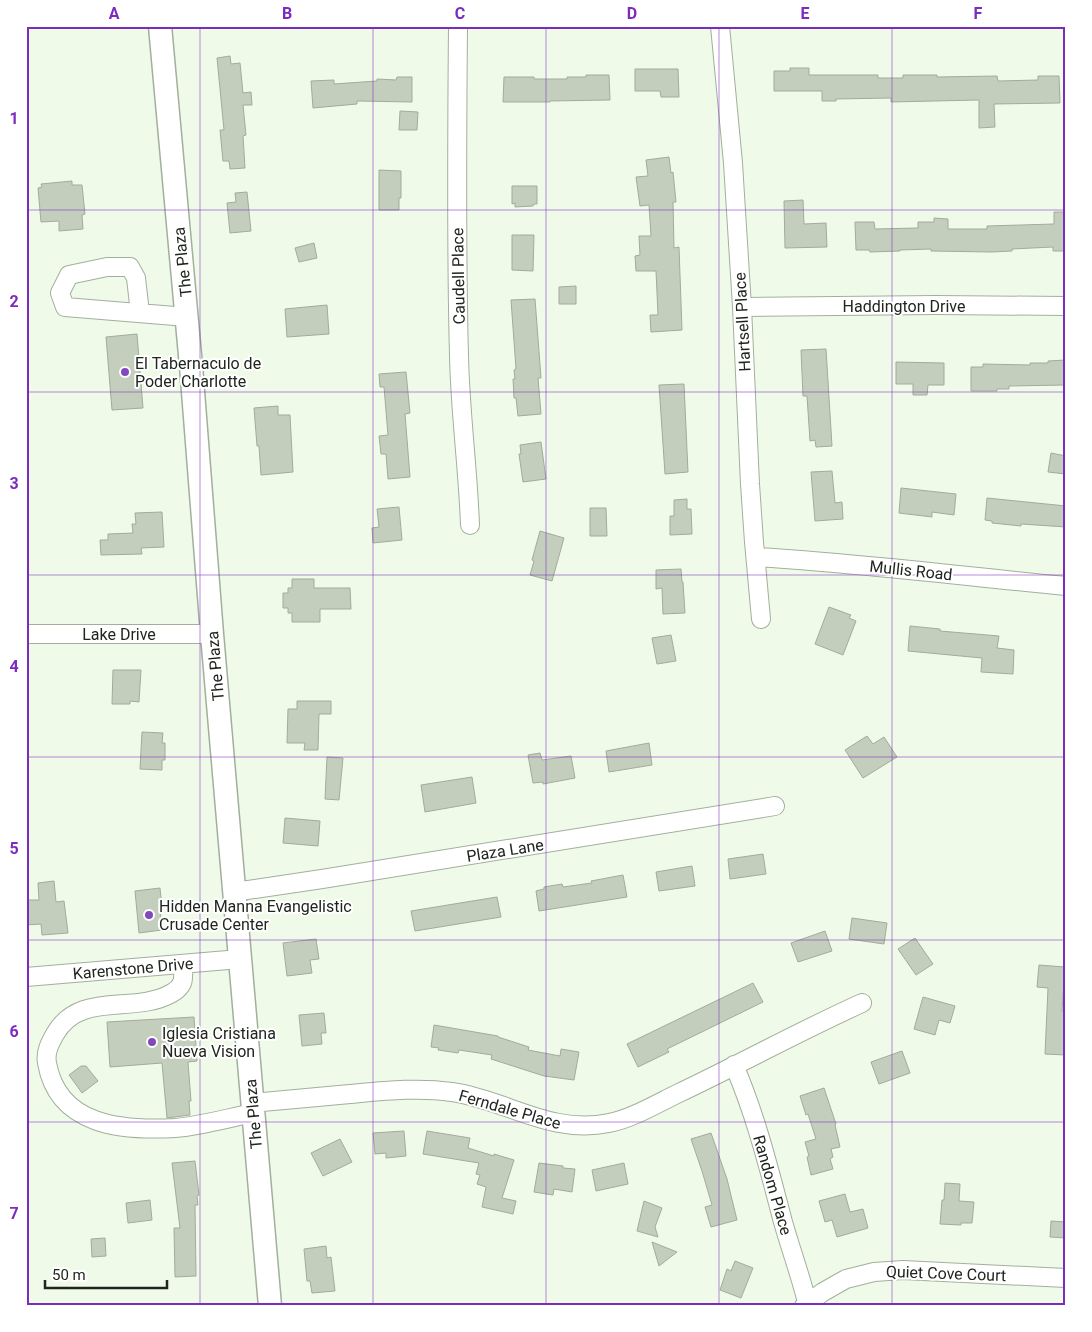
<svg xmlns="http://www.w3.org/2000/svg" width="1092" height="1332" viewBox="0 0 1092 1332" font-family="Roboto,sans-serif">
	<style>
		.building { fill: #c3cfbc; stroke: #a1ac9b }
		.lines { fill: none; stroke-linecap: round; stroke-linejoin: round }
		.minor-casing { stroke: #a3af9d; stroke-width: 20 }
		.major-casing { stroke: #a3af9d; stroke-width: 25 }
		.minor { stroke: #fff; stroke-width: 18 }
		.major { stroke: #fff; stroke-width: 22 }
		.grid { fill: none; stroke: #7b2cbf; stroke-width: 1; stroke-opacity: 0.55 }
		.poi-dot { fill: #8249bf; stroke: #fff; stroke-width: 2 }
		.labels { text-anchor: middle; stroke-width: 4; stroke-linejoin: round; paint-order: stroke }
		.street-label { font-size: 16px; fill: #20251e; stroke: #fff }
		.poi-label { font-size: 16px; fill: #20251e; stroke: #fff; text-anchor: start }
		.neatline { fill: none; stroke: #7b2cbf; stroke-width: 2 }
		.grid-label { font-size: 16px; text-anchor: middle; font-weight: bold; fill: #7b2cbf }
	</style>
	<rect width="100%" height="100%" fill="#effbe8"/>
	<path class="building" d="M230,56l1,8 9,-1 3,30 8,-1 1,13h-9l3,30 -3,1 2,32 -15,1 -1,-8h-6l-3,-31h4l-7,-72z
		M790,68h19v7h69v3h25v-3h34v2l60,-1 1,5 40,-1v-4h21l1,27 -66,1 1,23 -16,1v-28l-88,2v-4l-55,1v2h-14v-10h-48v-20h16z
		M635,69h43l1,28h-18l-1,-6h-25z
		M586,75h23l1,25 -60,1v1h-47l1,-25h30v2h33v-2h19z
		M397,77h15v25l-55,-1v3l-44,4 -2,-27 23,-1v4l43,-3v-2l19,1z
		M400,111l18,1 -1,18h-18z
		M669,157l2,16 2,-1 3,30h-3l1,46 5,-1 3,83 -31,2 -1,-17h8l-2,-44h-20l-1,-15 5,-1 -1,-19h12l-2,-31 -9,1 -4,-29 12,-1 -2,-16z
		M379,170l22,1v27h-2v12h-20z
		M72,181v4h10l3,29 -3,1 1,14 -24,2v-10l-18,1 -3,-34 4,-1 -1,-3z
		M512,186h25v18h-3l-1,2 -18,1v-4l-3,1z
		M247,192l4,39 -21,2 -3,-30 9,-1 -1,-9z
		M803,200l1,24 22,-1 1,24 -42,1 -1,-47z
		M1054,212h12v39h-13v-4l-41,2v2l-20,1 -61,-1v-2l-31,1v1l-30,1 -1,-2h-13l-1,-28h19l1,7 43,-1v-6h16v-4l14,1v10h39v-3l67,-2z
		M512,235h22l-1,36 -21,-1z
		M314,243l3,15 -18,4 -4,-14z
		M576,286v18h-17v-17z
		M535,299l6,79h-3l3,36 -23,2 -2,-18h-2l-1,-19h2l-1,-9 2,-1 -5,-69z
		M327,305l2,29 -42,3 -2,-28z
		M137,334l6,74 -31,2 -6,-73z
		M826,349l6,97 -16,1 -1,-7 -5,1 -3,-45h-4l-2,-46z
		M1066,360v25l-57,1v3h-12v2h-26v-24h12v-3l47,1v-2h18v-2z
		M896,362l48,1v22h-16l-1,10h-14v-11h-17z
		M406,372l4,41 -5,1 5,63 -22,2 -2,-25h-5l-2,-18 9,-1 -4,-48h-4l-1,-13z
		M684,384l4,88 -23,2 -6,-89z
		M278,406v9h12l3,57 -32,3 -2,-29h-2l-3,-38z
		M541,442l5,37 -23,3 -4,-28h2l-1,-9z
		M1051,453l15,3v18l-18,-2z
		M832,471l3,32 7,-1 1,17 -28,2 -4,-49z
		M901,488l55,6 -2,21 -22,-3v5l-33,-4z
		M987,498l79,8v21l-45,-3v2l-29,-3v-2l-7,-1z
		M687,499v10h4l1,25 -22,1v-19h4v-16z
		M399,507l3,33 -29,3 -1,-15 7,-1 -2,-18z
		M590,508h16l1,28h-17z
		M162,512l2,35 -23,1 1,6 -41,1 -1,-15h8v-6l25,-1 -1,-9h4l-1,-11z
		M540,531l24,7 -12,43 -22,-6 4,-14 -2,-1z
		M681,569l1,13h1l2,31 -22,1 -1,-26 -6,1v-19z
		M292,579h22v9h36l1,21h-31v13h-28v-9h-4v-5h-5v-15h5v-5h4z
		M829,607l22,8 -2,3 7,3 -13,34 -28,-11z
		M910,626l30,3v2l59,5 -2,12 17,2 -1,24 -32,-2 1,-14 -74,-7z
		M671,635l5,26 -19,3 -5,-26z
		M113,670h28l-2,32 -9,-1v3h-18z
		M297,701h34v13h-12l-1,36h-14l1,-7h-18l1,-34h9z
		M142,732l21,1 -1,10h3v17h-3v10l-22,-1z
		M867,736l6,8 11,-7 13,20 -34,21 -18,-28z
		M649,743l3,22 -43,7 -3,-21z
		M540,753l2,7 29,-4 4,22 -32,6v-2l-10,1 -5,-28z
		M327,757l16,1 -4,42 -14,-1z
		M472,777l4,26 -51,9 -4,-27z
		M285,818l35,3 -2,25 -35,-3z
		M763,854l3,20 -36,5 -2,-20z
		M692,866l3,20 -36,5 -3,-19z
		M623,875l4,22 -88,14 -3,-20 8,-2v-2l18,-3 1,3 29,-4 -1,-2z
		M54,881l2,21 8,-1 4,32 -26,2 -1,-11 -15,1v-25h13l-1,-17z
		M160,888l2,20h-2l2,22 -23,3 -4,-42z
		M497,897l4,20 -86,14 -4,-20z
		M852,918l35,5 -3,21 -35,-5z
		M825,931l7,20 -34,11 -7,-19z
		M915,938l18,26 -17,11 -18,-26z
		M316,939l3,20 -9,1 2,13 -25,3 -4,-33z
		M1039,965l26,2 -3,44h4v44l-21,-1 3,-66 -11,-1z
		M753,983l10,19 -96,47 2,3 -31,15 -11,-23z
		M923,997l32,9 -5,17 -11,-3 -4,15 -21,-6z
		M324,1013l2,20h-5l1,11 -20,2 -3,-31z
		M194,1017l3,44 -9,1 3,39h-2l1,14 -23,3 -5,-55 -52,4 -3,-45z
		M434,1025l64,11v1l31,10 -1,3 32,6 1,-7 18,3 -5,28 -30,-4 -53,-17 1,-4 -33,-5 -1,3 -20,-3 1,-2 -8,-1z
		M902,1051l8,22 -31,11 -8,-22z
		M81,1066h5l12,15 -16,12 -13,-18z
		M824,1088l12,36 -1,1 5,22 -9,2 2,8 -3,2 3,10 -22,6 -4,-18 2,-1 -4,-14 11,-3 -8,-25 -2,1 -6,-19z
		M404,1131l2,25 -20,2v-5l-11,1 -2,-21z
		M427,1131l43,7 -2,10 26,8v-2l20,6 -12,38 14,3 -3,13 -31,-7 4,-20 -9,-3 3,-9 -4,-1 3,-11 -56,-9z
		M711,1133l16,46 10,41 -26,7 -6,-20 7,-2 -10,-34 -11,-32z
		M340,1139l12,23 -29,14 -12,-23z
		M195,1161l4,34 -2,1 1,9h-3l1,71 -21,1 -1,-49h6l-8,-65z
		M539,1163l24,3v2l12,1 -3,23 -18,-3 -1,6 -19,-3z
		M624,1163l4,21 -32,7 -4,-21z
		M945,1183l15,1 -1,17 15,1 -2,21h-11v2l-21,-1 2,-24h2z
		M845,1194l5,18 13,-3 5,19 -31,9 -5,-17 -7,2 -6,-21z
		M150,1200l2,20 -24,3 -2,-20z
		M644,1201l18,7 -7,19 3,10 -21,-6z
		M1051,1221l15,1v16l-16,-1z
		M105,1238l1,18 -14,1 -1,-18z
		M652,1242l25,10 -18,14z
		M326,1246l1,12 4,-1 4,34 -23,2 -2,-12h-3l-3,-32z
		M735,1261l18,7 -12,30 -21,-8 7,-21 4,2z"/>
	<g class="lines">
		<g class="minor-casing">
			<path id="minor" d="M458,26c-1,110 -2,220 1,329 1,57 9,113 11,170
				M720,26l13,137 9,144 8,177 4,58 7,77
				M742,307l194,-2 130,1
				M140,313l-4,-35 -6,-11h-23l-38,8 -9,18 5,14 122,10
				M756,557c103,6 206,19 310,29
				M26,634h186
				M234,892l88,-13 453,-73
				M183,964c0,5 1,14 -1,19 -2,4 -6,8 -10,10 -38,22 -92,-3 -117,41 -5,9 -10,18 -8,29 11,63 75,68 128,65 25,-2 53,-10 78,-15
				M26,977l214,-18
				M734,1065c22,51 35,104 49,157 8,28 18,55 25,84
				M252,1103c33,-3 65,-6 98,-9 33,-3 68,-7 102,-2 55,8 98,43 157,31 22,-4 49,-20 70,-30 61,-29 121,-62 183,-90
				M804,1306l19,-14 23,-13 28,-7 29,-2 163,8"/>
		</g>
		<g class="major-casing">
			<path id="major" d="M160,26l31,340 21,268 58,672"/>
		</g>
		<use href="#minor" class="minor"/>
		<use href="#major" class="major"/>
	</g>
	<path class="grid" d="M200,26v1280M373,26v1280M546,26v1280M719,26v1280M892,26v1280M26,210h1040M26,392h1040M26,575h1040M26,757h1040M26,940h1040M26,1122h1040"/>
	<g class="poi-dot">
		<circle cx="125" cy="372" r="5"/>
		<circle cx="149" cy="915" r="5"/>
		<circle cx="152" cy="1042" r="5"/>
	</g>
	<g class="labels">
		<g class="street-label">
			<text transform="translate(182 262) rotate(-96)" y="6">The Plaza</text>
			<text transform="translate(458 276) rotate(-91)" y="6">Caudell Place</text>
			<text x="904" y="312">Haddington Drive</text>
			<text transform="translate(742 322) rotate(-93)" y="6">Hartsell Place</text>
			<text transform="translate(911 570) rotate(6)" y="6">Mullis Road</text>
			<text x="119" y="640">Lake Drive</text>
			<text transform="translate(215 666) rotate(-95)" y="6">The Plaza</text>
			<text transform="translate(505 850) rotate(-9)" y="6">Plaza Lane</text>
			<text transform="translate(133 968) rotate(-5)" y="6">Karenstone Drive</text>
			<text transform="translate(510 1109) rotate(16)" y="6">Ferndale Place</text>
			<text transform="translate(253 1114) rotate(-95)" y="6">The Plaza</text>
			<text transform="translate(773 1185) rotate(74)" y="6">Random Place</text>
			<text transform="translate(946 1273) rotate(2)" y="6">Quiet Cove Court</text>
		</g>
		<g class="poi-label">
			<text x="135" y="369">El Tabernaculo de<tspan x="135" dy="18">Poder Charlotte</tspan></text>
			<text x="159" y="912">Hidden Manna Evangelistic<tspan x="159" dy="18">Crusade Center</tspan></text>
			<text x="162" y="1039">Iglesia Cristiana<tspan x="162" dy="18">Nueva Vision</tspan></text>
		</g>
	</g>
	<rect width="1092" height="1332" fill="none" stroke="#ffffff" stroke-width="55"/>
	<path d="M45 1280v8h122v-8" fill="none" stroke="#20251e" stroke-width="2.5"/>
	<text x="52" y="1280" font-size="15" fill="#20251e" stroke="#ffffff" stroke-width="4" paint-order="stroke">50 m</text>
	<rect x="28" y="28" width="1036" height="1276" class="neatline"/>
	<g class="grid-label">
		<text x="114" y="19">A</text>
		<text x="287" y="19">B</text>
		<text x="460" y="19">C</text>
		<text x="632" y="19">D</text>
		<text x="805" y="19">E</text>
		<text x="978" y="19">F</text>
		<text x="14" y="124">1</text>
		<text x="14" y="307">2</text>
		<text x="14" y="489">3</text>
		<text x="14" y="672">4</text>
		<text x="14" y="854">5</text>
		<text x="14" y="1037">6</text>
		<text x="14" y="1219">7</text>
	</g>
</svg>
